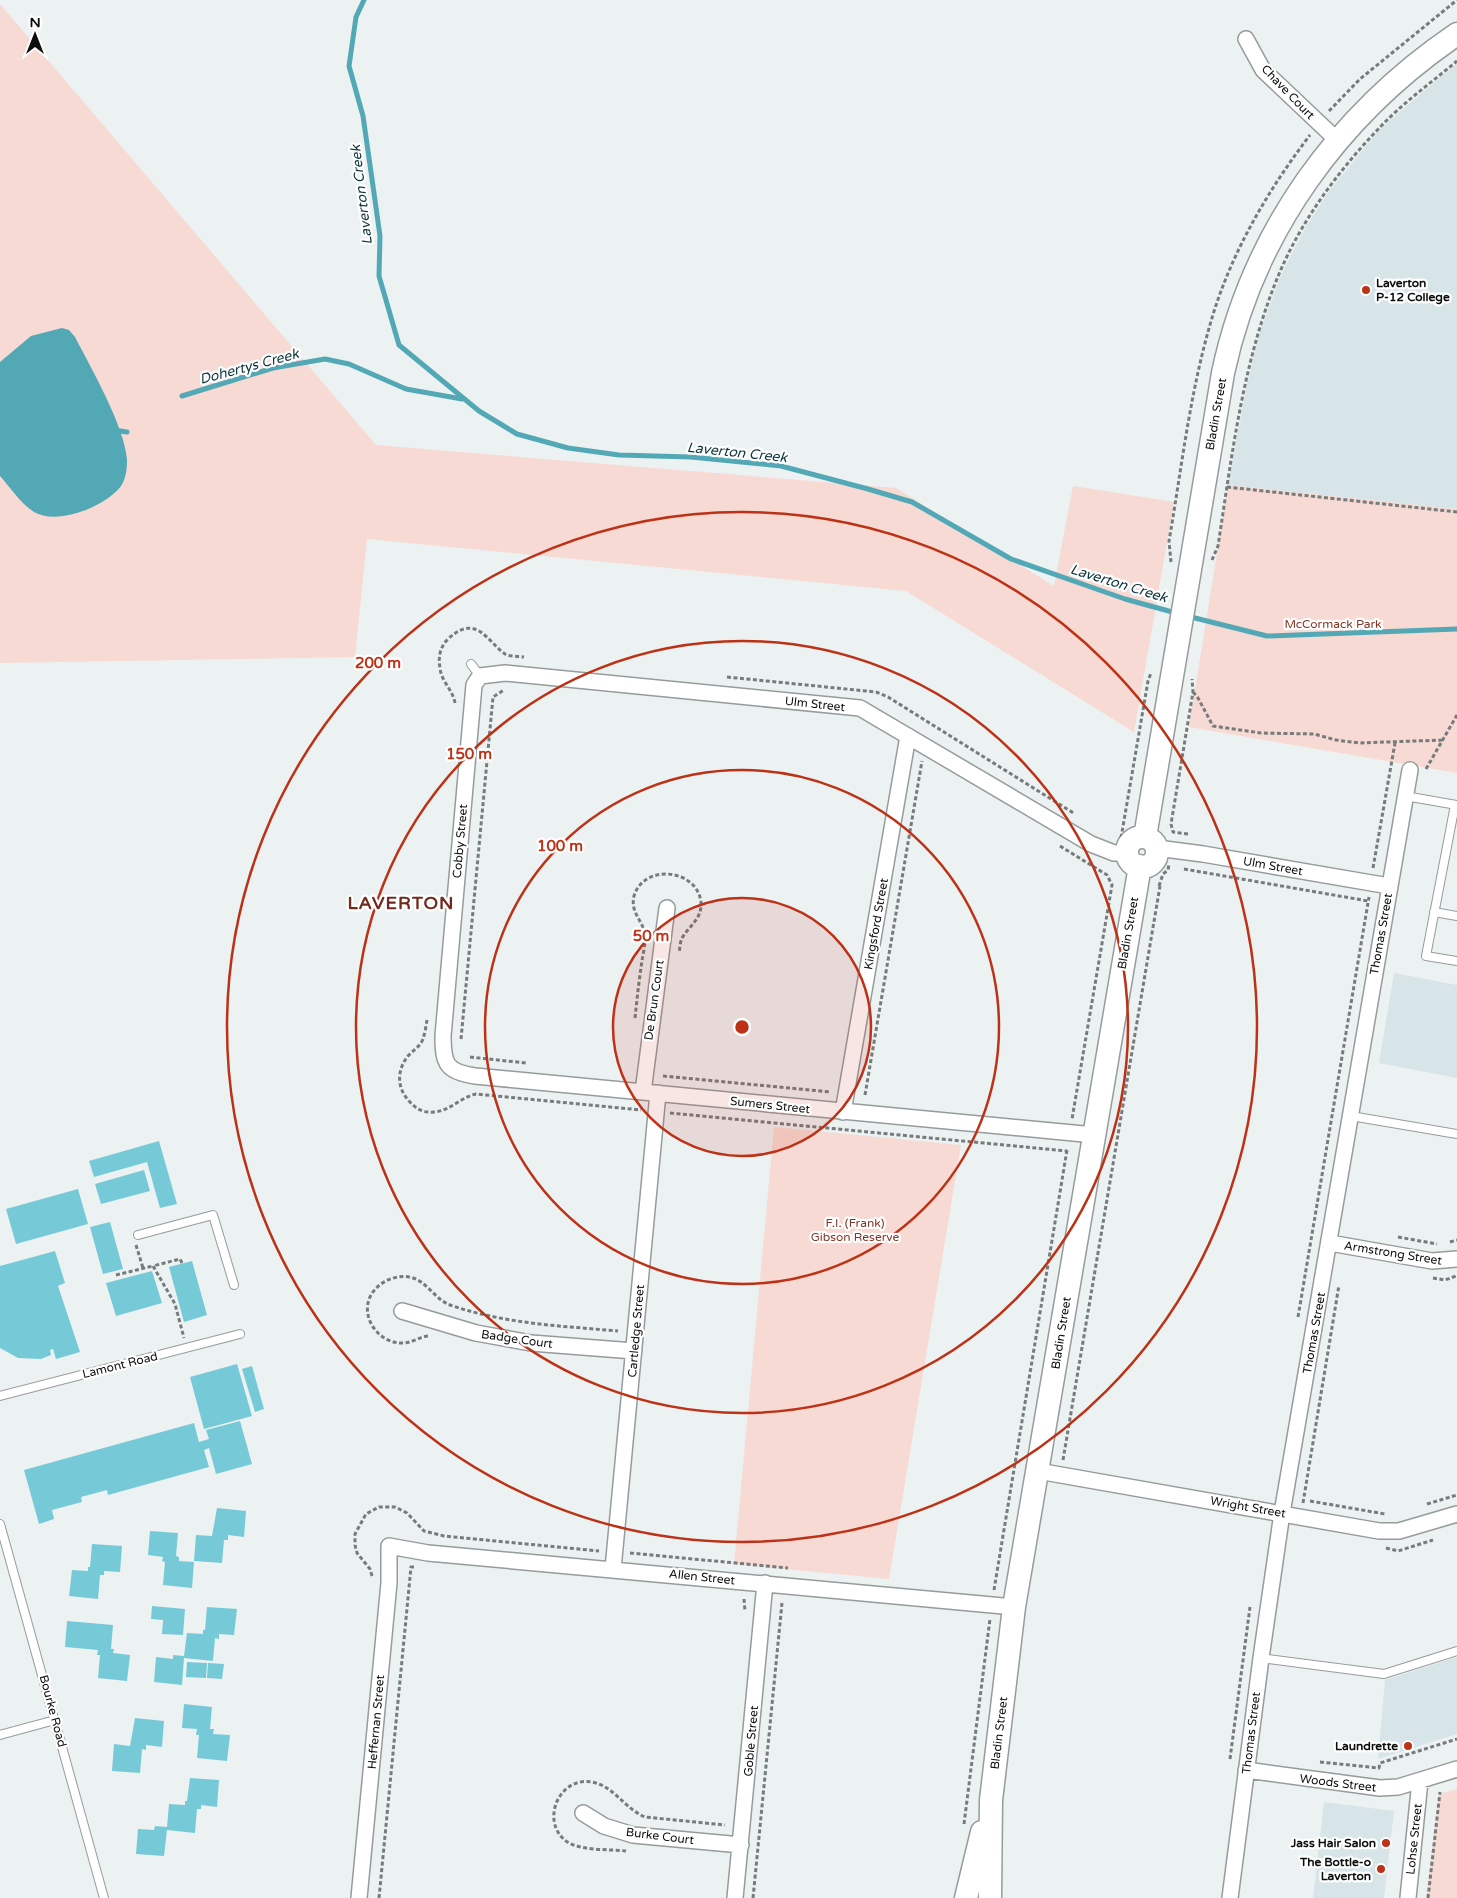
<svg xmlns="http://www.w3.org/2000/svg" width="1457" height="1898" viewBox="0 0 1457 1898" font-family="'Varela Round',sans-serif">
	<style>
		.built { fill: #d7e5e8 }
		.green { fill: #f6dad3 }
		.water { fill: #53a8b6 }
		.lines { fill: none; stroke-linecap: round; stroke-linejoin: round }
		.stream { stroke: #53a8b6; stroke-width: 5 }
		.building { fill: #76cad8 }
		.lane-casing { stroke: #969b9c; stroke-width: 10 }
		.street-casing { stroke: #969b9c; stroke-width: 18 }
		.secondary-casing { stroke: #969b9c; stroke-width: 25 }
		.path { stroke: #777b7b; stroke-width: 3; stroke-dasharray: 4 2.5; stroke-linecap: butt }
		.lane { stroke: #fff; stroke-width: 8 }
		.street { stroke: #fff; stroke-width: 15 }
		.secondary { stroke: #fff; stroke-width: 22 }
		.ring { fill: none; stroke: #bd3116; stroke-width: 2.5 }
		.poi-dot { fill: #bd3116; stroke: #fff; stroke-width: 2 }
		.labels { text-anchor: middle; stroke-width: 4.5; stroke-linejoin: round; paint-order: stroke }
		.street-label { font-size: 12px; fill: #0c0e0e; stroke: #fff }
		.poi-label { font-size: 12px; font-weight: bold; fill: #0c0e0e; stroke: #fff; text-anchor: end }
		.park-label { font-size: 12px; fill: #853525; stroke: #fff }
		.water-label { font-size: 14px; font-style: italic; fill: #0e373e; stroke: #fff }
		.district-label { font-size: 18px; font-weight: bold; letter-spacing: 1px; fill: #702b1e; stroke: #fff }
		.centre { fill: #bd3116; stroke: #fff; stroke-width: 2.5 }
		.ring-label { font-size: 15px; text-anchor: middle; font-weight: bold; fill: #bd3116; stroke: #fff; stroke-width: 4.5; stroke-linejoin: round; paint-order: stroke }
	</style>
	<rect width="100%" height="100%" fill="#ecf1f2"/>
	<path class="built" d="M1457,63v446l-229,-24 19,-101 13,-52 21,-57 23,-45 25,-39 52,-63z
		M1394,973l63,12v93l-78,-15z
		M1457,1657v77l-79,25 7,-79z
		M1324,1802l70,9 -10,87h-71z"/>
	<path class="green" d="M0,4l376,441 520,43 158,98 19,-100 101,16 -40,230 -228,-141 -539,-52 -12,118 -355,6z
		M1228,485l229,24v264l-268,-46z
		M774,1127l187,18 -72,434 -155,-15z
		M1457,1789v109h-31l13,-104z"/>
	<path class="water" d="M62,328l7,2 6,7c16,31 50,90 52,123 0,8 -1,19 -6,26 -15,20 -63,40 -87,26 -13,-8 -24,-25 -34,-36v-114l31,-26z"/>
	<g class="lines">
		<path class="stream" d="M364,0l-8,17 -7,49 14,50 9,63 8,57 -1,40 20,69 80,66 38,23 51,14 51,7 72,2 90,9 87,23 44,13 99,57 114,40 51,14
			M182,396l91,-28 52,-9 24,5 57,25 56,10
			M114,430l13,2
			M1187,616l80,20 190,-7"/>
	</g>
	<path class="building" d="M159,1141l18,63 -17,4 -13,-46 -53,15 -5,-16z
		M144,1170l6,21 -49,13 -6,-20z
		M78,1189l10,35 -72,20 -10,-35z
		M110,1222l13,47 -20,5 -13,-47z
		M55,1251l10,32 -7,3 22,66 -24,7 -3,-10 -3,1 1,5 -10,4 -23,-1 -18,-10v-82z
		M192,1261l15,54 -23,7 -15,-55z
		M152,1271l10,32 -46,13 -10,-33z
		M237,1364l15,52 -48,13 -14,-52z
		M252,1366l12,43 -9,3 -13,-43z
		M240,1421l12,43 -36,10 -7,-26 -5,2 5,17 -101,28 -1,-5 -26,7 1,5 -30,8 2,9 -15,5 -15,-54 170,-47 5,19 10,-3 -3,-9z
		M217,1508l29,3 -2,26 -16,-2v5h-4l-2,23 -28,-2 2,-26 16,1z
		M150,1531l28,2 -2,23 3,1v4l15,1 -2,26 -29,-3 2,-23 -3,-1 1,-4 -15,-2z
		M92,1544l30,2 -2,26 -16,-1v4h-4l-2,24 -29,-3 3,-26 16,1v-4h2z
		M152,1606l33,3 -2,26 -21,-1 1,-14 -12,-1z
		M207,1607l30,2 -3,26 -15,-1v5l-4,-1 -2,23 -29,-3 -2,27 -28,-3 2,-25 17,2v-4l11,1 3,-23 16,1v-4h2z
		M67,1621l46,4 -2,24h3l-1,4 17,2 -3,26 -29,-3 2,-23h-3l1,-5 -33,-3z
		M187,1662l20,1 -1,15 -20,-1z
		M208,1663l16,1 -2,15 -15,-1z
		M184,1704l28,3 -2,22h4l-1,5 17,1 -3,26 -30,-3 2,-23h-3l1,-6 -15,-1z
		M135,1718l29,3 -2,26 -16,-2v5l-4,-1 -2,24 -28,-2 2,-27 16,2z
		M190,1778l29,2 -2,27 -16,-2v4h-4l-2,24 -28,-3 -3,26 -28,-2 2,-25 16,1 1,-4 12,1 2,-23 16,1v-4h2z"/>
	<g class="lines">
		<g class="lane-casing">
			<path id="lane" d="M471,664l9,12
				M1405,796l52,9
				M1455,805l-29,151 31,5
				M1434,912l23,4
				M1351,1116l106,18
				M138,1235l75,-20 21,70
				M0,1396l240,-62
				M0,1524l104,374
				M1261,1658l123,16 73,-23
				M0,1735l55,-15"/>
		</g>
		<g class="street-casing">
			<path id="street" d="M1246,39l17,31 74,70
				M1157,848l46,6 186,32
				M643,1092l24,-184
				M843,1112l65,-376
				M1094,1135l-619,-59c-29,-4 -32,-13 -32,-40l31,-351 6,-9 25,-3 355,35 231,136 23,9h13
				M1330,1243l102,18 25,-2
				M402,1311l74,22 55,10 103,8
				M1038,1471l341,60h20l58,-17
				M613,1569l45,-476
				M1246,1770l134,18 18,-1 59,-18
				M583,1813l21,13 29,9 108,10
				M359,1898l30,-315v-37l39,7 586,54
				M735,1898l30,-315
				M1230,1898l31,-240 21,-145 128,-743
				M1408,1898l12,-117"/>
		</g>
		<g class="secondary-casing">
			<path id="secondary" d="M1145,837l78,-464c30,-141 116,-259 234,-339
				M1127 852a15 15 0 1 1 30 0a15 15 0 1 1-30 0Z
				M966,1898l16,-66
				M990,1898l1,-98 23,-193 126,-741"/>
		</g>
		<path class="path" d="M1329,111l31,-32 97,-79
			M1227,487l230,25
			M1212,560l6,-14c14,-91 25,-186 61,-272 24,-57 63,-108 106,-152 22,-22 48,-41 72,-61
			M1171,562l-2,-21c12,-69 20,-141 39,-209 19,-72 57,-138 102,-197
			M727,677l149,15 12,5 187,117
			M1193,692l5,6 15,28 48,7 53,1 22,6 23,3 84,-3
			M455,703c-2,-13 -14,-22 -15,-35 -2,-11 0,-21 8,-29 28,-26 38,1 57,15 5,3 14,2 19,3
			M1426,769l31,-54
			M1188,834l-15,-2 -2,-8 22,-132 -1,-13
			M1121,838l27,-157 3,-8
			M1060,846l47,29 5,10 -40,234
			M1373,868l22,-125
			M1184,869l184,32
			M1159,886l4,-12 5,-4 1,-6
			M635,1018c2,-19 4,-38 7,-57 1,-8 4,-18 3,-26 -2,-15 -15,-22 -11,-39 10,-33 63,-27 67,6 1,17 -11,23 -19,36 -2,4 -2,10 -3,15
			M427,1020c-1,6 -2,13 -4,19 -3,8 -10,11 -15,17 -12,15 -11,33 2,46 6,7 14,11 24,10 16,-1 27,-15 42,-18l165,16
			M461,1039l32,-342 11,-7
			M470,1057l56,6
			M663,1076l168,16
			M865,1095l57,-334
			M670,1113l397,38
			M1398,1237l39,7
			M1450,1242l7,-2
			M136,1245l7,23
			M182,1263l-2,-4 -27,7 22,38 9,34
			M116,1275l37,-9
			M1433,1278l12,2 11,-4
			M1298,1317l71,-420
			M428,1336c-9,1 -16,7 -25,7 -24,1 -44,-26 -32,-48 8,-14 27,-22 42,-17 15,5 23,22 37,27 55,19 112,21 168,26
			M1063,1460l97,-574
			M1310,1501l75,13
			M1303,1503l36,-218
			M1427,1504l30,-9
			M1386,1548l12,3 35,-11
			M630,1553l158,15
			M372,1576l-2,-7 -13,-16 -2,-8v-11l11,-20 13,-7h16l12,6 17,18 20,5 155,15
			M994,1590l73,-440
			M744,1599l1,12
			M1230,1759l20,-152
			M1320,1762l59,6 1,-5 77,-24
			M964,1824l26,-205
			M626,1851c-17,-2 -41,0 -57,-8 -30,-18 -12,-67 23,-61 22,4 33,27 53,35l80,8
			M379,1898l32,-331h3
			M753,1898l29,-295
			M1428,1898l12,-106"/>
		<use href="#lane" class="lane"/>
		<use href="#street" class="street"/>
		<use href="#secondary" class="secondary"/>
	</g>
	<circle cx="742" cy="1027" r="129" fill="#bd3116" fill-opacity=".12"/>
	<g class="ring">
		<circle cx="742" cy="1027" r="129"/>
		<circle cx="742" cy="1027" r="257"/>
		<circle cx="742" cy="1027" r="386"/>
		<circle cx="742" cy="1027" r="515"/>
	</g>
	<g class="poi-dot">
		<circle cx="1366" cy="290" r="5"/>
		<circle cx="1408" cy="1746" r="5"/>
		<circle cx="1386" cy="1843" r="5"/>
		<circle cx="1381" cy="1869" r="5"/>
	</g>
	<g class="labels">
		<g class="street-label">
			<text transform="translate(1288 92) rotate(46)" y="4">Chave Court</text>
			<text transform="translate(1216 414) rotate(-80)" y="4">Bladin Street</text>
			<text transform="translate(815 704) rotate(6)" y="4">Ulm Street</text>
			<text transform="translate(460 841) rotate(-85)" y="4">Cobby Street</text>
			<text transform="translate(1273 866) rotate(10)" y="4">Ulm Street</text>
			<text transform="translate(876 924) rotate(-80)" y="4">Kingsford Street</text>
			<text transform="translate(1128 933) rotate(-80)" y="4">Bladin Street</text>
			<text transform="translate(1381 934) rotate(-80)" y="4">Thomas Street</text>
			<text transform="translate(654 1000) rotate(-82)" y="4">De Brun Court</text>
			<text transform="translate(770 1105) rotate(6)" y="4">Sumers Street</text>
			<text transform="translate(1393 1253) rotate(9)" y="4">Armstrong Street</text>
			<text transform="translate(636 1331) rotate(-85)" y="4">Cartledge Street</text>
			<text transform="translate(1061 1333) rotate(-81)" y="4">Bladin Street</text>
			<text transform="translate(1314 1333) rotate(-80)" y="4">Thomas Street</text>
			<text transform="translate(517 1339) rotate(8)" y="4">Badge Court</text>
			<text transform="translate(120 1365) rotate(-14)" y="4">Lamont Road</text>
			<text transform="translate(1248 1507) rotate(10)" y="4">Wright Street</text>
			<text transform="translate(702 1577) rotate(6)" y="4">Allen Street</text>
			<text transform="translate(53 1711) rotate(75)" y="4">Bourke Road</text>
			<text transform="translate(376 1722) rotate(-85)" y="4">Heffernan Street</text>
			<text transform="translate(999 1733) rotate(-83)" y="4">Bladin Street</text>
			<text transform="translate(1251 1733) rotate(-83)" y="4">Thomas Street</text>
			<text transform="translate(751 1741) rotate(-85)" y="4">Goble Street</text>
			<text transform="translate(1338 1783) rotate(7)" y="4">Woods Street</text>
			<text transform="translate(660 1836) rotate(7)" y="4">Burke Court</text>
			<text transform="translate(1414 1839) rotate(-84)" y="4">Lohse Street</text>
		</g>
		<g class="poi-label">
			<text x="1376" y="287" text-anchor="start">Laverton<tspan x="1376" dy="14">P-12 College</tspan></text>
			<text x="1398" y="1750">Laundrette</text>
			<text x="1376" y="1847">Jass Hair Salon</text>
			<text x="1371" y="1866">The Bottle-o<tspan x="1371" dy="14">Laverton</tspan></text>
		</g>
		<g class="park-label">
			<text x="1333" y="628">McCormack Park</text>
			<text x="855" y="1227">F.I. (Frank)<tspan x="855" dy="14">Gibson Reserve</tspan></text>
		</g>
		<g class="water-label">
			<text transform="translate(361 195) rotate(-97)" y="5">Laverton Creek</text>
			<text transform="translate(249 366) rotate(-15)" y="5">Dohertys Creek</text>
			<text transform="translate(737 452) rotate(6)" y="5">Laverton Creek</text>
			<text transform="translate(1119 583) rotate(17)" y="5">Laverton Creek</text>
		</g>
		<g class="district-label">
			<text x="401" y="909">LAVERTON</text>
		</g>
	</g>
	<circle cx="742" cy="1027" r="8" class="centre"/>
	<g class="ring-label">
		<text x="378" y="668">200 m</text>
		<text x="469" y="759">150 m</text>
		<text x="560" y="851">100 m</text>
		<text x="651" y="941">50 m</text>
	</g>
	<g transform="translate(35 35)" stroke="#ffffff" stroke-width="4" paint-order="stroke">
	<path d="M0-4L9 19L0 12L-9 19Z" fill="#0c0e0e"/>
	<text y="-8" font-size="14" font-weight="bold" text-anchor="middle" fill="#0c0e0e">N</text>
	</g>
</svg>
